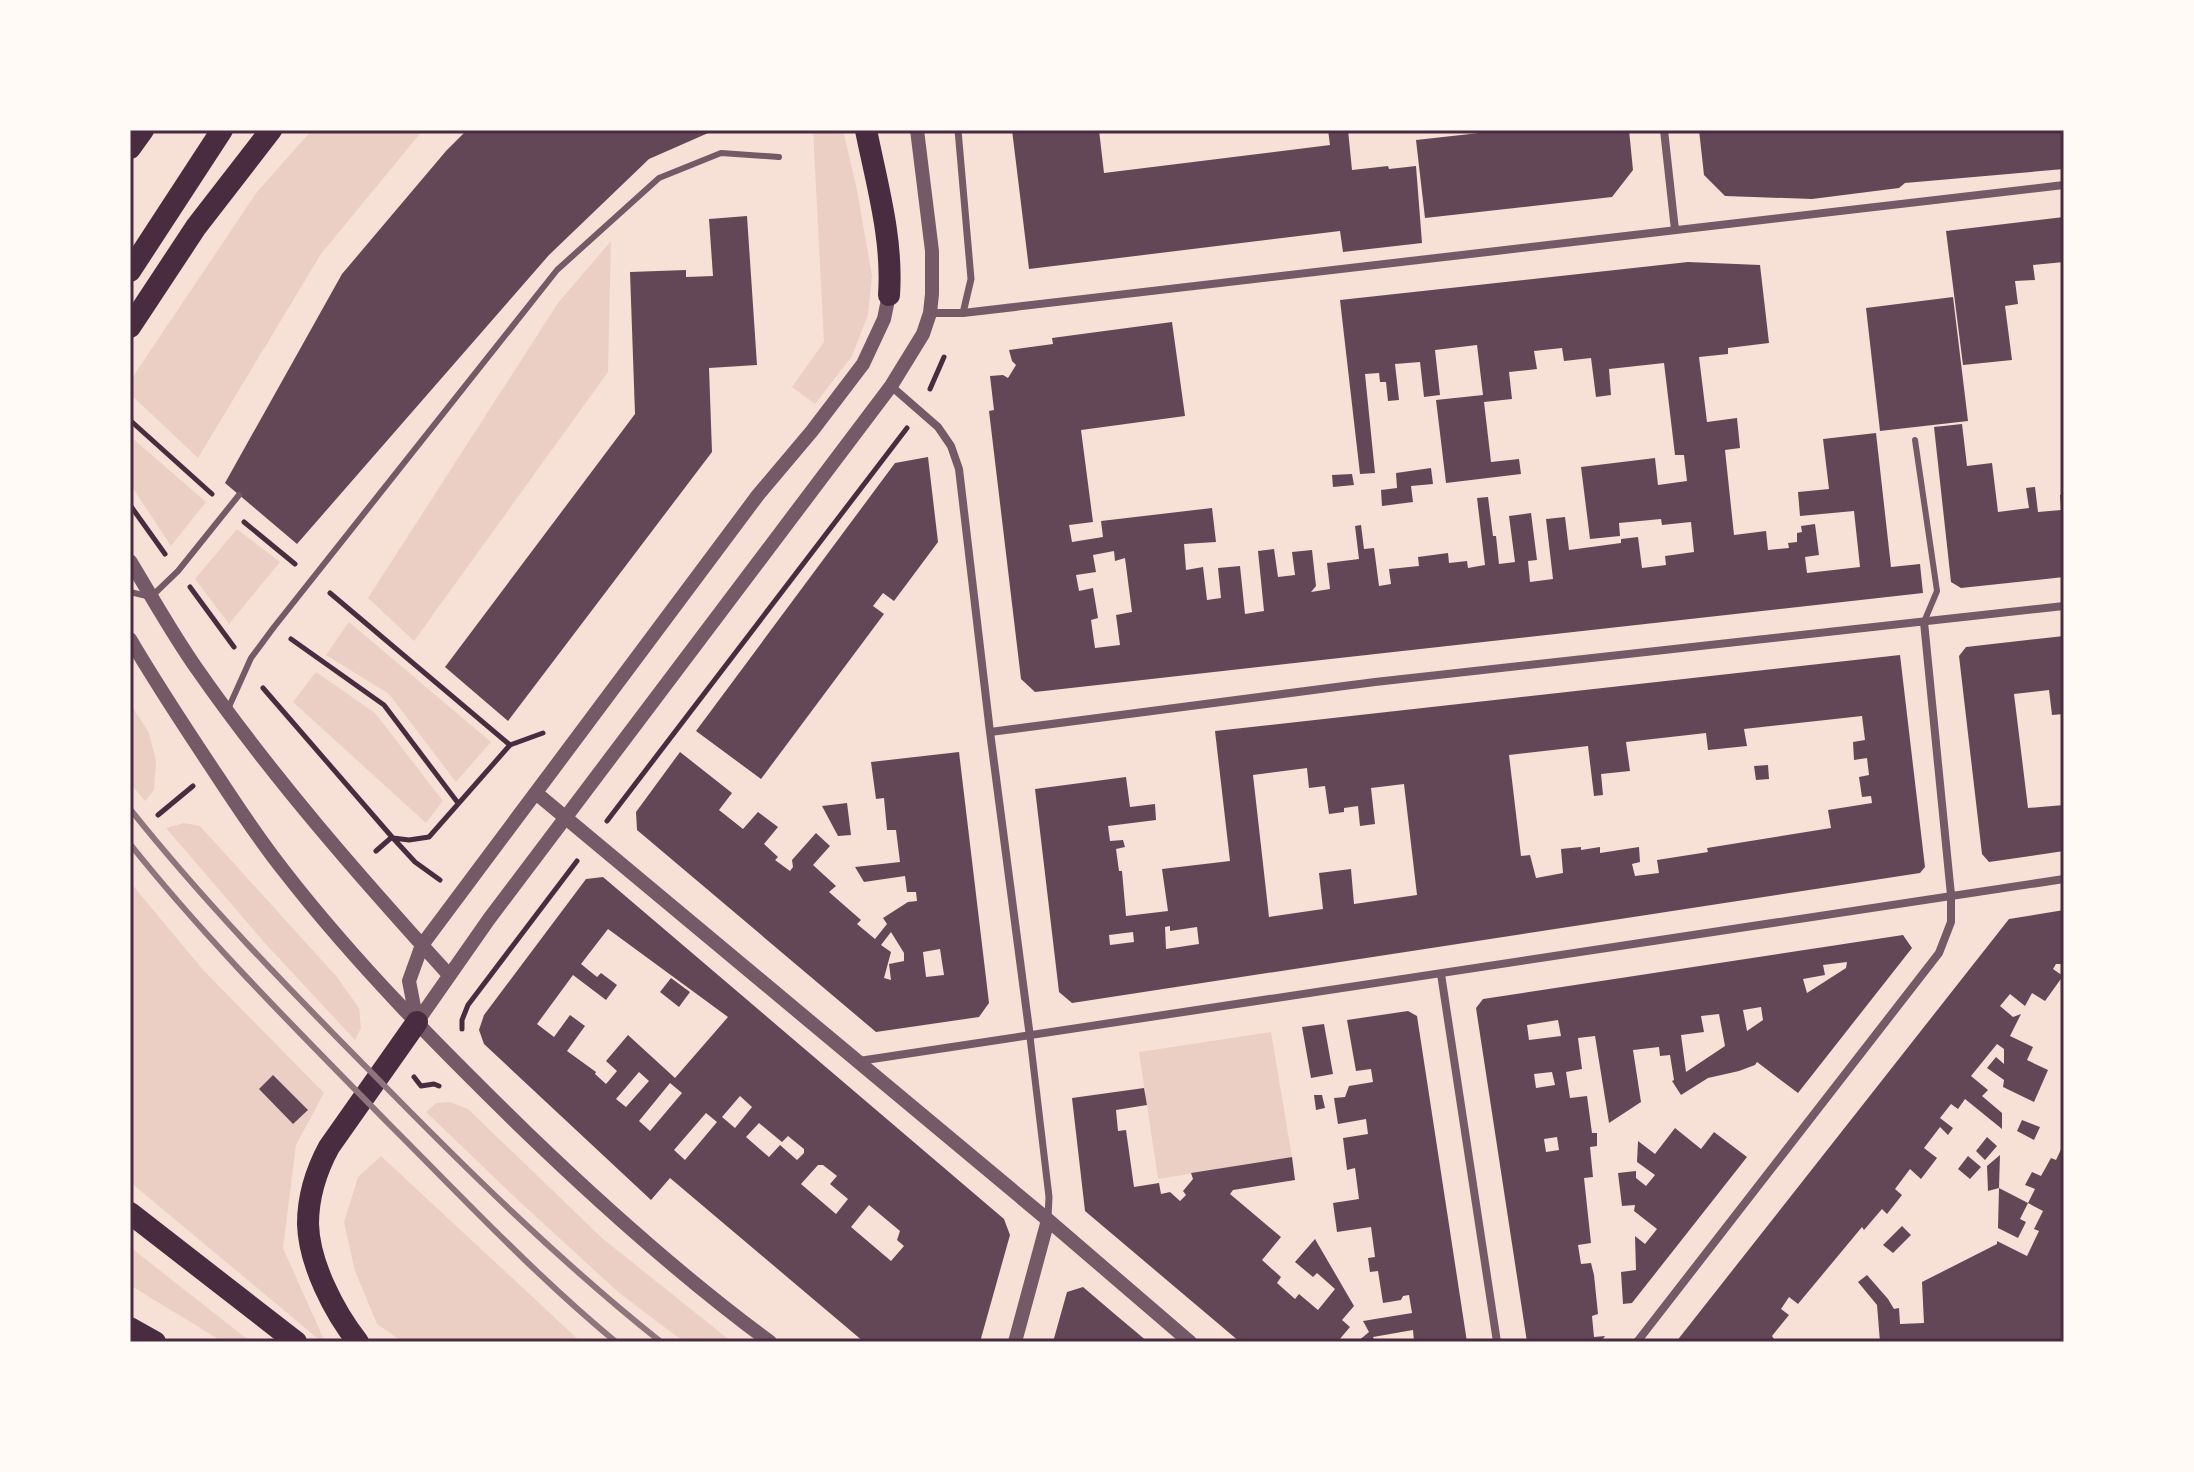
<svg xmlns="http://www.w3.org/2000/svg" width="2194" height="1472" viewBox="0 0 2194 1472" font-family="Commissioner,sans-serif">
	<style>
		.green { fill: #ebcfc5 }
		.building { fill: #644757; fill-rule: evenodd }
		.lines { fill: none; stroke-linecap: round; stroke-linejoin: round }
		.path { stroke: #4a2c40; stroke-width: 5 }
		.service { stroke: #755966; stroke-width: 6 }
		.pedestrian { stroke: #755966; stroke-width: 7 }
		.minor { stroke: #755966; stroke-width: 8 }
		.tertiary { stroke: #755966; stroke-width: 14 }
		.trunk { stroke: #4a2c40; stroke-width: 22 }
		.rail { stroke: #8f747c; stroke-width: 6 }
		.neatline { fill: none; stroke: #4a2c40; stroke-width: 3 }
	</style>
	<rect width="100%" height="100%" fill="#f7e1d7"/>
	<path class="green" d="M312,130h111l-102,124 -123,204 -68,-64v-13l127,-189z
		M813,130h30l14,60 15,86 -4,39 -16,41 -37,48 -23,-17 32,-45z
		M611,241l-3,131 -194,269 -46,-43 190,-295z
		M130,436l76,66 -35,44 -41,-62z
		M237,529l43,33 -51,62 -34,-45z
		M349,622l142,120 -35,40 -67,-88 -63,-39z
		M316,672l59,41 68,88 -17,22 -133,-121z
		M130,703l19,30 7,28 -2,29 -9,11 -15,-18z
		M184,823l16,3 137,151 22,31 2,20 -6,12 -92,-99 -97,-113z
		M130,882l74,89 120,122 -28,52 -13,103 42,94h-3l-192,-160z
		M1271,1032l21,125 -134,22 -19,-127z
		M450,1102l18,7 134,129 130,104h-48l-66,-50 -98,-90 -94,-90 10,-9z
		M381,1156l200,186h-178l-26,-18 -22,-53 -11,-49 14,-45z
		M130,1247l121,95h-28l-93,-57z"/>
	<path class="building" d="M467,130h248l-66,29 -100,96 -252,289 -72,-61 117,-209 104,-123z
		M1012,130h87l5,43 226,-28 -2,-15h20l4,40 36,-4 1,3 27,-3 6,77 -79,9 -3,-21 -311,38z
		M1506,130h123l4,40 -21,27 -187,21 -9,-78z
		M1699,130h365v39l-159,14 -6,5 -87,11 -87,-3 -21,-21z
		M747,216l10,149 -48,3 3,84 -204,269 -63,-54 190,-253 -5,-142 56,-2v7l27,-1 -4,-57z
		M2064,217v45l-31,3 2,15 -20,1 3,23 -13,2 7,54 -49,5 -17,-134z
		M1688,262l72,3 9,78 -41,5v6l-29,3 8,65 30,-4 3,30 -15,2 9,85 32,-4 2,19 21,-2 -1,-5 9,-1v-9l5,-1 -1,-6 14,-2 4,31 -14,2 2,16 53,-6 -6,-56 -54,5 -2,-24 31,-3 -6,-50 53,-6 15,134 29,-3 3,29 -888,99 -14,-13 -32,-268 5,-1 -4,-34 13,-1 5,3 8,-13 -4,-4 -3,-11 44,-6 -1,-6 120,-16 13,94 -104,14 12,92 -24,3 3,17 31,-5 -2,-16 111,-13 4,34 -32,2 2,26 17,-3 4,33 14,-2 -3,-30 22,-2 5,48 19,-3 -6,-60 16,-2 4,28 17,-2 -3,-23 20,-2 4,36 -5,6 19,-3 -3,-26 32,-4 -4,-33 6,-1 3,24 10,-1 5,38 12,-2 -2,-15 30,-3 -1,-9 30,-4 1,10 18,-2 1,7 17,-3 -8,-67 11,-1 5,39h3l3,28 16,-2 -6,-46 22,-3 6,47 -9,1 2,21 23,-3 -7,-60 19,-2 4,33 52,-7v-4l17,-2 4,31 24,-3 -1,-9 29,-4 -3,-30 -29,3 -1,-6 -42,4 1,13 -30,3 -9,-72 74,-9 3,27 29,-4 -3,-26h-9l-11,-92 -55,6 2,26 -15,2 -5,-39 -27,3 -2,-13 -28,3 3,18 -28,3 3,27 -28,3 7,60 28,-3 2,15 -75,9 -10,-83 47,-5 -6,-50 -42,5 5,45 -16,2 -4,-35 -25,2 4,36 -11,1 -2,-19h-6l-1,-9 -14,1 10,99 -15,1 -20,-174zM1114,551l1,10 10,-3 7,54 -16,3 4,30 -25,3 -4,-28 7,-2 -5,-30 -14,3 -3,-16 20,-3 -3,-17z
		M1953,297l15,124 -88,10 -14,-123z
		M1962,424l5,42 25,-3 6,49 31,-4 -3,-20 9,-1 3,25 23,-2 -1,-15 4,-1v83l-103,11 -10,-6 -17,-155z
		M928,457l10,85 -44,59 -11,-8 -10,13 11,8 -123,165 -65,-48 199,-268z
		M1431,468l2,16 -22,2 2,16 -31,4 -1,-16 16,-2 -1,-15z
		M1352,474l2,11 -21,2 -1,-12z
		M2064,636v53h-2l2,2v23l-12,1 -3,-25 -35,4 14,114 36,-3v46l-75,11 -7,-8 -23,-198 7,-9z
		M1900,655l25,212 -5,6 -848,130 -13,-11 -24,-203 91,-12 4,30 25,-3 1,16 -48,6 2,15 13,-1 2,7 -9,2 3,22h3l4,45 42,-5 -6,-42 68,-8 -15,-130zM1862,716l3,24 -12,2 1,18 13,-2 2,17 -10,2 3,20 9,-1 1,7 -44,7 3,18 -124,20 1,4 -51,8 2,13 -24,3 -3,-12 8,-2 -1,-15 -39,6v-6l-19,3v-3l-20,2 2,24 -27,5 -6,-23 -9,1 -12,-101 79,-9 6,50 9,-1 -2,-21 29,-3 -4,-29 80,-9 2,17 39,-4 -3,-17zM1307,768l2,20 16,-2 4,28 15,-2v-4l14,-2 2,20 15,-2 -4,-36 33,-4 13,111 -63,9 -3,-35 -32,4 4,36 -54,8 -16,-142zM1170,926v5l27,-4 2,17 -33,5 -1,-22zM1133,932l1,10 -24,3 -1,-10z
		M680,752l52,41 -13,17 24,19 15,-17 20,15 -14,17 14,13 -3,3 15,11 3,-4 -1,-7 24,-27 14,13 -17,19 23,21 -7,6 32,28 -4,4 18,15 12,-15 -4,-6 25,-16 9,-1 -1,-9h-9l-2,-16 -41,6 -9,-15 45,-5 -4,-32h-9l-3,-32 -8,1 -5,-37 88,-10 30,251 -10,14 -103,15 -239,-202 -1,-18zM891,932l13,21v8l-15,3 2,16 -7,-2 7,-26 -10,-7zM940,949l4,26 -18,2 -3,-25z
		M1768,765l1,14 -13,1 -2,-14z
		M847,803l4,32 -13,1 -16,-30z
		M603,877l401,342 6,16 -30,107h-116l-194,-164 -19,22 -167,-156 -5,-14 5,-15 102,-136zM608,929l120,88 -53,61 -47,-43 -22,26 11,10 -11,13 -11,-10 1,-2 -29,-21 18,-25 -15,-11 -16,22 -17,-13 36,-49 33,25 11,-15 -16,-12 -4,4 -16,-13zM639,1072l10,9 -23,26 -10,-8zM670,1083l12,10 -32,38 -11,-10zM740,1096l12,11 -17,21 -13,-11zM706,1113l11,9 -32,38 -11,-10zM759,1123l23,19 6,-6 16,13v4l-7,7 -17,-15 -11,12 -23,-20zM818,1165h5l14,11 -7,8 18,15 -12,15 -35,-30zM869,1205l31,26 -3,9 7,6 -13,15 -40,-34z
		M2064,910v46h-3l1,8h-6l-3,5 10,7 -18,25 -13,-8 -7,13 -15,-12 -10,12 13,11 8,-3 -11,22 23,11 -6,13 21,10 -14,32 -31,-15 1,-7 -17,-12 9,-11 8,7v-15l-7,-5 -26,32 17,14 -6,6 20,17v16l-37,-30 -7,10 -7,-5 -11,14 13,10 -5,7 -8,-8 -16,21 13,10 -16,21 -11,-10 -15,20 7,6 -15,19 -5,-5 -18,21 -2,-3 -64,77 -9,-7 -8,12 8,6 -17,21 4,6h-100l333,-423z
		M1903,935l9,13 -114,145 -41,-31 -2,3 -16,6 -31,7 -27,17 -9,-14 2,-1 -4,-25 -10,1 -1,-9 -26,3 8,52 -32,21 -14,-87 -17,2 4,31 -16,3 4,26 17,-2 5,37h5v13l-7,1 3,30 -9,1 7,65 -13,2 3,19 10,-1 3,12 4,39 -6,2 2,21 11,-1 -4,6h-74l-51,-334 7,-9zM1847,962l-1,6 -39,25 -4,-14 22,-4 -2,-10zM1761,1007l2,13 -16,11 -4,-21zM1719,1014l6,32 -39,26 -5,-37 23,-3 -3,-16zM1558,1020l3,16 -32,4 -2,-15zM1552,1072l3,13 -19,3 -2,-14zM1557,1137l2,13 -13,2 -2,-13z
		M671,978l19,14 -11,15 -19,-15z
		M1408,1011l9,5 50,326h-53l-1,-12 -40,7 2,5h-18l12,-10 -6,-11 49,-8 -3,-18 -6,1 -2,4 -18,3 -5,-32 -8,1 -2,-14 7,-1 -4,-30 -34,5 -4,-29 26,-4 -4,-31 -8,2 -4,-32 25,-4 -2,-15 -28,5 -4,-26 11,-1 4,-11 24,-4 -2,-13 -15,2 -9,-51z
		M1324,1024l9,50 -22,4 -9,-51z
		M273,1075l35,35 -15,14 -34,-35z
		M1144,1088l3,17 -31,5 2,21 8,-1 8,57 25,-4 2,11 9,-2 10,9 6,-6 -3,-4 10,-12 -2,-6 101,-16 3,23 -62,10 -3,4 51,43 -19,23 19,17 -4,6 18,16 4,-5 19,16 17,-21 -18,-16 -4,4 -18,-15 20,-23 39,67 -12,14 8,7 -11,13 1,2h-100l-155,-131 -13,-113z
		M1314,1095h8l3,13 -9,2z
		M2022,1120l18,7 -6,13 -17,-9z
		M1675,1128l26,21 13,-17 33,25 -115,146 -9,1 -2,-32 15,-2 -1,-34 10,8 12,-15 -23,-18 1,-6 -13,1 -4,-33 18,-2v7l10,8 9,-11 -18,-13 1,-21 17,13z
		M1987,1137l10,9 -12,14 -9,-9z
		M2064,1143v199h-184l-3,-37 -19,-23 9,-7 21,24 6,10 5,-1 1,16 24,-1 -2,-41 75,-38v-3l30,15 12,-25 -5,-2 9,-18 -15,-8 7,-14 -10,-4 7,-13 9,4 10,-18 5,2z
		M2000,1155l-1,33 29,15 -8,16 6,3 -8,16 -20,-10 1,-40 -11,3 -1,-25z
		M1968,1156l13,11 -11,12 -12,-10z
		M1902,1226l9,9 -18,18 -10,-8z
		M1083,1287l34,29 31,26h-95l14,-50z"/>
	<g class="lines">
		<path class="path" d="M930,389l14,-32
			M130,424l2,-2 80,72
			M130,505l35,49
			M244,522l51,42
			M190,587l44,60
			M330,593l180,152
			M291,639l93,66 74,98
			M263,688l129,149 23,25 25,18
			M158,815l35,-29
			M607,821l300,-393
			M393,838l16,2 20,-3 81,-92 33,-12
			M376,851l16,-14
			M462,1029v-9l6,-15 109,-144
			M414,1077l7,9 13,-2 5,2"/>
		<path class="service" d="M1915,440l22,151 -13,31
			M130,592l21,5 27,-26 61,-76
			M228,709l23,-51 23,-31 283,-357 102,-92 62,-25 58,4"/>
		<path class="pedestrian" d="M958,130l13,149 -8,34
			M1030,1037l19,160 -1,20"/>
		<path class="minor" d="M1664,130l11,100
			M930,313h33l1101,-128
			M891,386l47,41 13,19 8,23 31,263 40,305
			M990,732l385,-50 689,-76
			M1441,974l56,368
			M859,1061l1205,-182
			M1637,1342l302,-389 12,-31v-27l-27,-273"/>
		<path class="tertiary" d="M130,561c22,36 43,74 67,108 76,109 163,208 252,306
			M130,639c28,48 58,93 88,138 21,32 42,64 66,94 73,94 158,179 243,262 77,74 156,145 243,209
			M536,793l512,427 142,122
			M417,1022l72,-103 402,-533 32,-52 7,-21 2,-19v-43l-15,-121
			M417,1022l-8,-41 13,-36 336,-450 54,-64 51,-67 21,-45 5,-24
			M1015,1342l33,-122"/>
		<path class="trunk" d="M866,130c11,55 27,109 23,165
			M130,148l13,-18
			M130,271l92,-141
			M130,327l66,-100 75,-97
			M130,1213l166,129
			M130,1328l25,14
			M358,1342c-24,-30 -49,-79 -50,-118 0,-28 8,-53 21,-77l88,-125"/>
		<path class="rail" d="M130,809c75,94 158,179 242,264 92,94 186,187 289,269
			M130,844c79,99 170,189 259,280 74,74 146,151 227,218"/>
	</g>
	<rect width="2194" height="1472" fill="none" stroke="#fffaf5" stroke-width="264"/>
	<rect x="132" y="132" width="1930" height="1208" class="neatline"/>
</svg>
